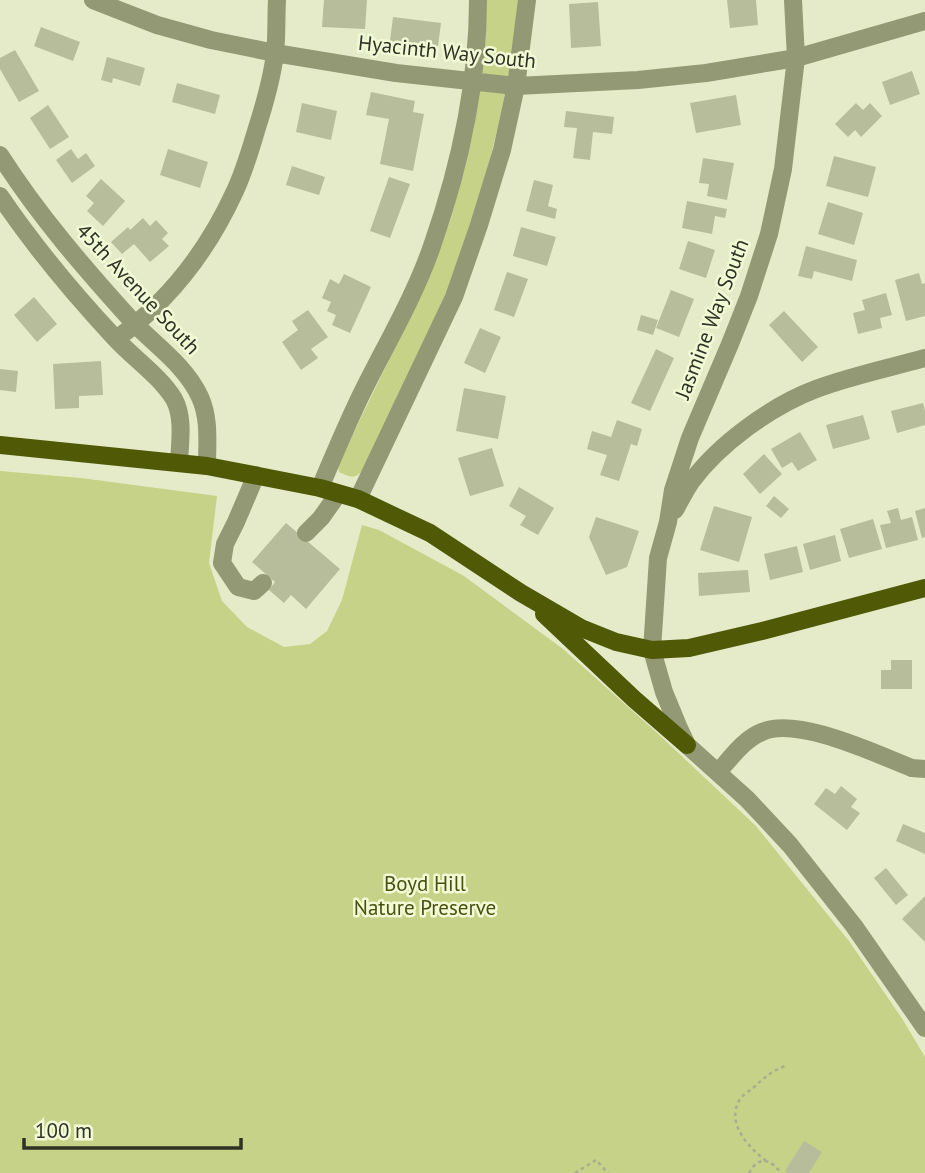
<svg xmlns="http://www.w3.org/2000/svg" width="925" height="1173" viewBox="0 0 925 1173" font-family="'PT Sans',sans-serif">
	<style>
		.green { fill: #c6d287 }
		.building { fill: #b7bd9b }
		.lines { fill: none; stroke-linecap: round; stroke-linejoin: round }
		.path { stroke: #a8ad91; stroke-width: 2.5; stroke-dasharray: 3.5 3.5; stroke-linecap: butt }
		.minor { stroke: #939975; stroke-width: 18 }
		.major { stroke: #505906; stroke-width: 18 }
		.labels { text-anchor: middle; stroke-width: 5; stroke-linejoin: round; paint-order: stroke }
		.street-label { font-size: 21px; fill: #303225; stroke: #f2f9d5 }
		.park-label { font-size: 21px; fill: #4a510e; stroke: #f2f9d5 }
	</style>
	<rect width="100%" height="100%" fill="#e5ebc8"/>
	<path class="green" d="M486,0h33c-8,85 -29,167 -56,248 -13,35 -25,70 -41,104 -18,40 -39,79 -59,118 -9,10 -13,7 -24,2l-1,-7 86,-177 27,-69 23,-91 11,-82z
		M0,471l81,7 136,18 -8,67 13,38 25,26 37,20 26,-3 17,-13 15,-31 20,-75 17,5 85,46 99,73 92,82 101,95 93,115 54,79 22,37v116h-925z"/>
	<path class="building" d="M324,0h43l-2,29 -43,-2z
		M727,0h29l2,25 -28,3z
		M598,2l3,44 -30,2 -2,-44z
		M393,17l48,6 -3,23 -48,-5z
		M41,27l39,15 -7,19 -39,-15z
		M15,50l24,41 -20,11 -19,-33v-11z
		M107,57l38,11 -5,18 -27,-8 -1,5 -11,-3z
		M912,71l8,23 -30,11 -8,-23z
		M177,83l43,12 -5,19 -43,-12z
		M371,92l44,9 -2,11 11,2 -11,57 -33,-7 9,-45 -23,-4z
		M736,95l5,30 -45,8 -6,-30z
		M302,103l35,8 -6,29 -35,-8z
		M856,103l7,7 7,-7 12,13 -21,21 -6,-7 -7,7 -13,-13z
		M48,105l21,32 -19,12 -20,-31z
		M566,111l48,6 -2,17 -19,-2 -3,28 -17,-2 4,-30 -13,-1z
		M71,149l7,10 8,-6 9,13 -23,17 -16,-23z
		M168,149l40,13 -8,26 -40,-13z
		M834,156l42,11 -8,30 -42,-11z
		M703,158l31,5 -7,37 -20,-4 2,-12 -10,-1z
		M292,166l33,11 -6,18 -33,-10z
		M389,177l21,7 -20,54 -20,-7z
		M101,179l24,22 -22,25 -16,-15 7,-8 -8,-7z
		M534,180l19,5 -5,21 9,3 -2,10 -29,-8z
		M687,201l40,8 -2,9 -10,-2 -3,18 -30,-6z
		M828,202l35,11 -9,32 -36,-11z
		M143,218l7,8 6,-6 12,13 -6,6 7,7 -19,16 -16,-18 -12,10 -11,-12 17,-15 2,3z
		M521,227l35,10 -9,29 -34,-10z
		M688,241l27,9 -9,28 -27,-9z
		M806,246l51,14 -5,21 -38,-10 -2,8 -14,-3z
		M507,272l21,7 -14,38 -20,-7z
		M919,273l3,11 3,-1v33l-19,5 -11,-41z
		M344,274l27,13 -21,46 -18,-8 4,-10 -9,-4 4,-9 -9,-4 8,-19 9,5z
		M671,290l23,9 -15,38 -23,-9z
		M886,293l6,22 -12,3 2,10 -24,6 -5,-21 12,-3 -3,-10z
		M34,297l23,27 -20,18 -23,-27z
		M308,310l20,27 -17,12 7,9 -17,12 -19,-28 16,-12 -6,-9z
		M784,311l34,36 -16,15 -33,-37z
		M641,315l17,5 -5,15 -16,-5z
		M480,328l21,9 -16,36 -21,-10z
		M656,349l18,9 -24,53 -19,-8z
		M101,361l2,34 -24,1v12l-24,1 -2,-45z
		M0,369l18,2 -2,21 -16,-2z
		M464,388l42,8 -8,43 -42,-8z
		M923,403l2,8v14l-28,8 -6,-22z
		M863,415l7,24 -37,10 -7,-24z
		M617,420l25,9 -5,17 -6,-2 -12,37 -19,-6 7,-20 -20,-6 5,-18 19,6z
		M800,432l17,28 -19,11 -6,-9 -10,6 -11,-19z
		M492,448l12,38 -34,10 -12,-38z
		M764,454l18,20 -22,20 -17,-20z
		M519,487l35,21 -16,27 -18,-10 6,-9 -17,-10z
		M774,496l15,13 -8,9 -15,-12z
		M714,506l38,11 -13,45 -39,-12z
		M898,508l3,12 11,-3 6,23 -32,8 -6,-23 11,-2 -4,-12z
		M925,508v29l-3,1 -7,-27z
		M596,517l43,14 -12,36 -21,8 -17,-38z
		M873,519l9,30 -33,9 -9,-29z
		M286,523l54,46 -34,40 -15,-14 -7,8 -15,-13 6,-8 -23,-20z
		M835,535l6,26 -31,9 -7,-26z
		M797,546l6,26 -33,8 -6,-26z
		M748,570l2,22 -51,4 -1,-23z
		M891,660h21v29h-31v-19h10z
		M841,786l16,13 -6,8 9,6 -13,17 -33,-26 12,-16 9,6z
		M903,824l22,9v21l-29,-13z
		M886,868l22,27 -12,10 -22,-27z
		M925,896v46l-23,-23z
		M804,1141l18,11 -13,21h-21l-3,-2z"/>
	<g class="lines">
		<path class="path" d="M766,1161c-17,-14 -41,-37 -26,-62 3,-4 9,-8 13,-11 10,-9 18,-17 32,-22
			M575,1173l21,-13 12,13
			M749,1173c9,-17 21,-15 32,0"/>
		<path class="minor" d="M93,0l64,25 54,15 64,13 121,20 120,13 122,-6 68,-7 90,-15 129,-37
			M793,0l3,58 -13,111 -14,65 -20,62 -19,48 -40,94 -17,52 -5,32 -10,36 -6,92 12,42 14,34 9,19 60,54 43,46 64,81 71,102
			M0,155c39,61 85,114 133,167 23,24 53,44 67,75 10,22 7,46 7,69
			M0,196c34,50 73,97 114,141 19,21 45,38 60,62 10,18 6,43 5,63
			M116,339c52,-37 92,-89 119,-148 9,-19 15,-40 21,-60 8,-25 16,-51 19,-78 2,-17 1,-35 2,-53
			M256,475l-20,47 -11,22 -3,19 16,24 16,4 9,-8
			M320,488c13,-31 26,-62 41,-93 24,-49 53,-97 71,-149 27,-77 46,-164 46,-246
			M358,499l96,-202 25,-72 23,-75 14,-64 11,-86
			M675,510c5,-9 10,-19 16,-28 28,-38 80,-76 125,-93 35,-13 73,-21 109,-31
			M306,533l15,-15 17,-24
			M718,772c13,-14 26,-33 44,-40 35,-16 114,22 150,36l13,1"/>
		<path class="major" d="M0,445l207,21 113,22 38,11 72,34 91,60 60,35 35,14 36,8 37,-2 73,-17 163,-43
			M544,614l90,85 53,46"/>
	</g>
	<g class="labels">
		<g class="street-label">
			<text transform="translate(447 52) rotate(6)" y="7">Hyacinth Way South</text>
			<text transform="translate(138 289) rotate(47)" y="7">45th Avenue South</text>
			<text transform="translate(712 319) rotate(-69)" y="7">Jasmine Way South</text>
		</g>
		<g class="park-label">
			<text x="425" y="891">Boyd Hill<tspan x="425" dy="24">Nature Preserve</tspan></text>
		</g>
	</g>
	<path d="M24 1138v10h217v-10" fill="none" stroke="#303225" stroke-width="3.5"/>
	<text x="35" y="1138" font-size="21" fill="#303225" stroke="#f2f9d5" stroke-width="5" paint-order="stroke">100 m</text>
</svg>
